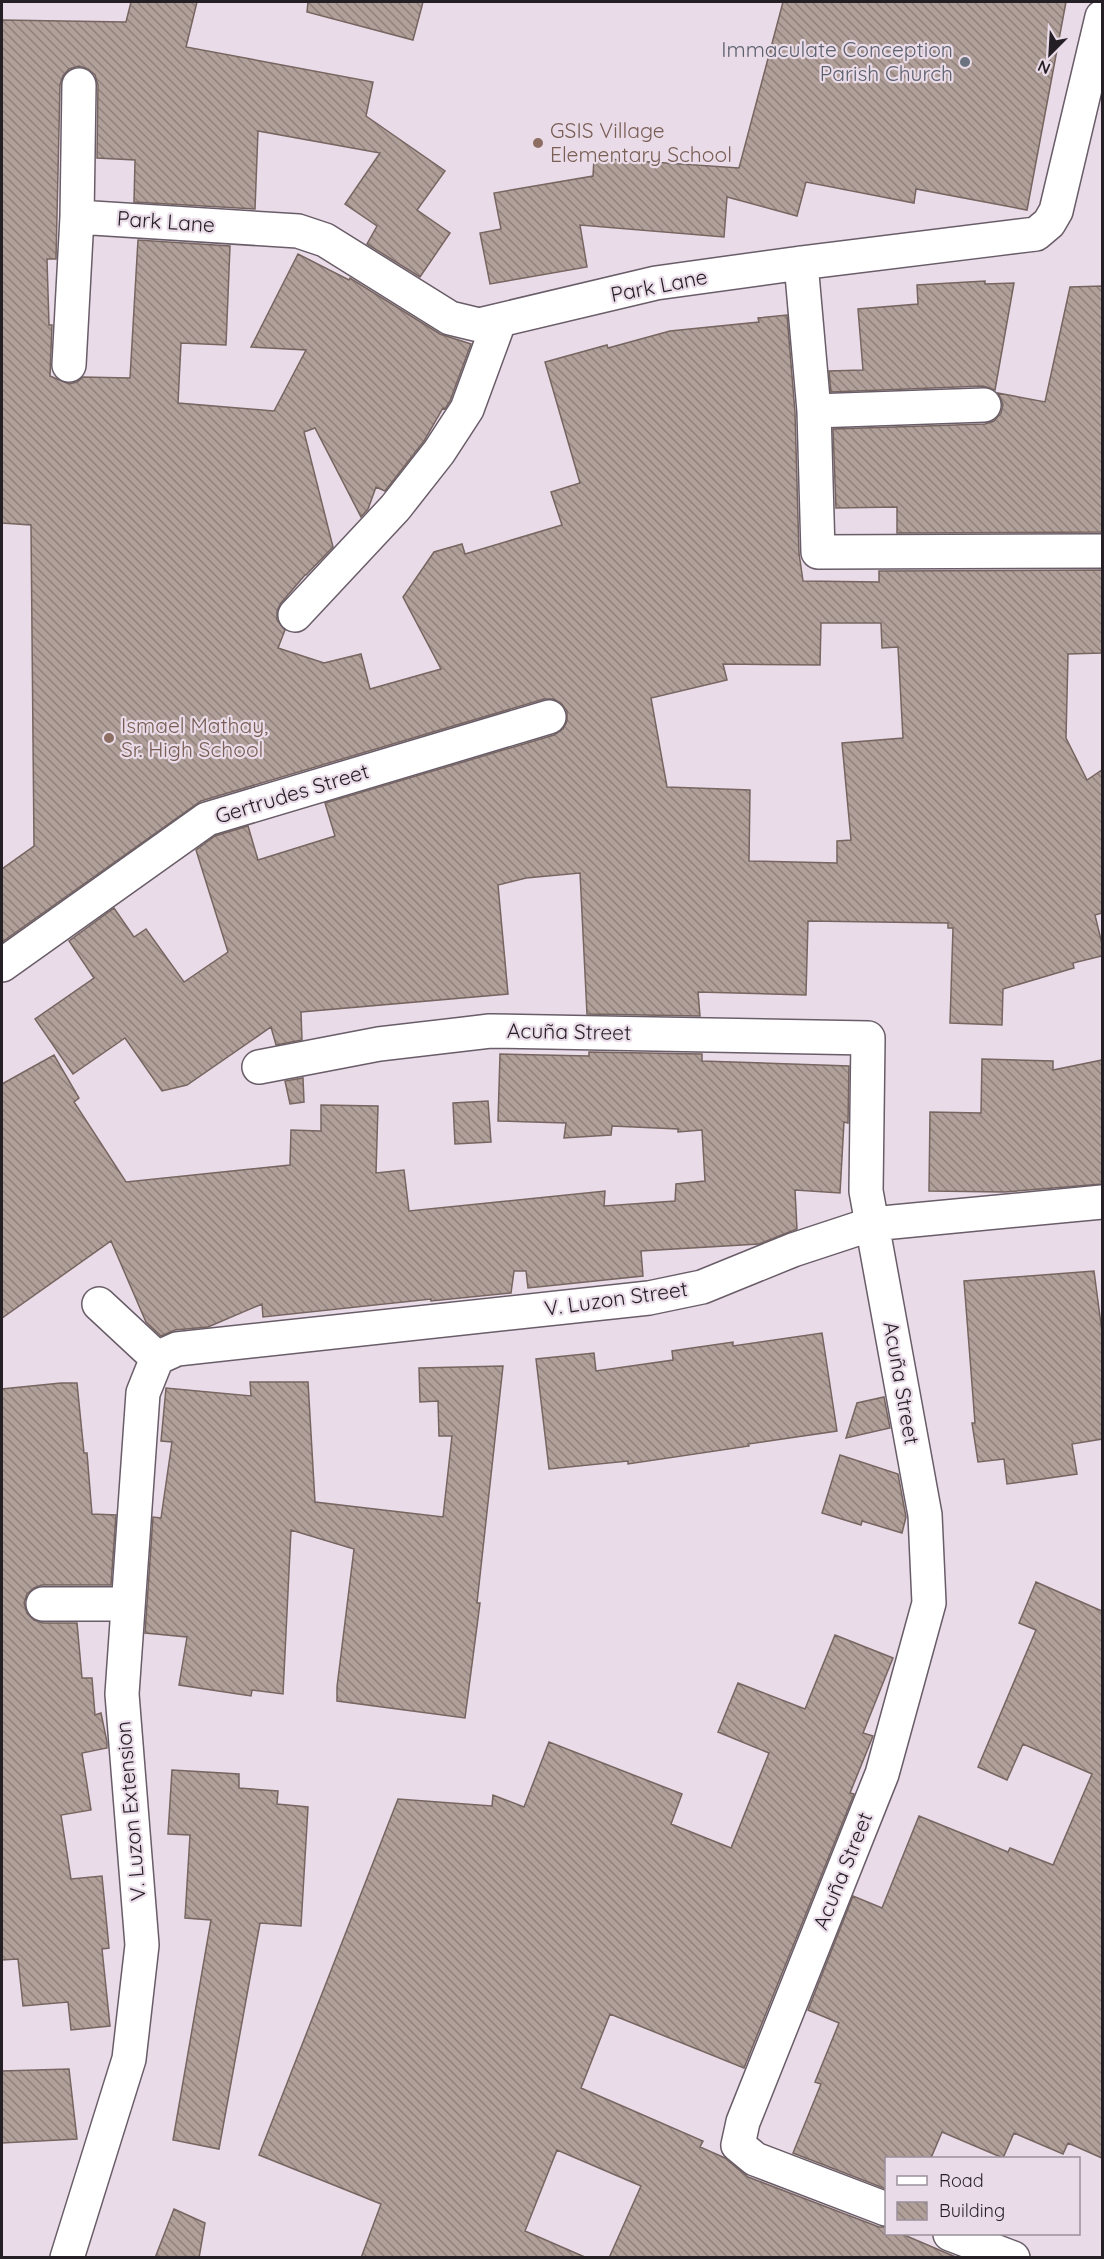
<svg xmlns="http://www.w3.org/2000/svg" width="1104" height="2259" viewBox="0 0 1104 2259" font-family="Quicksand,sans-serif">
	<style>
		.building { fill: url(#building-back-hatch); stroke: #766560; stroke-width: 1.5; fill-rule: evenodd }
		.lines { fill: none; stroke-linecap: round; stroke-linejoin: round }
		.minor-casing { stroke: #695d68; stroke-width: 36 }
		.minor { stroke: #fff; stroke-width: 33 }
		.worship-dot { fill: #6b7280; stroke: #eadbe8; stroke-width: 2 }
		.education-dot { fill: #8d6e63; stroke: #eadbe8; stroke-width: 2 }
		.labels { text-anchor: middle; stroke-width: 4.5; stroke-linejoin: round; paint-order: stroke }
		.worship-label { font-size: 21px; fill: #5b616d; stroke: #eadbe8; text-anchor: end }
		.education-label { font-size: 21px; fill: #785e54; stroke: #eadbe8; text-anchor: start }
		.street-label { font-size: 21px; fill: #241f24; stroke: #eadbe8 }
	</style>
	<defs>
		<pattern id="building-back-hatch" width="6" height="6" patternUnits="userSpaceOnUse" patternTransform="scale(1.5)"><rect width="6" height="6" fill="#b19f99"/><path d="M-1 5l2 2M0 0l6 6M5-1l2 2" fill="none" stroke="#90817d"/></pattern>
	</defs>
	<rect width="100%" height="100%" fill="#eadbe8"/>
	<path class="building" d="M131,2h66l-11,45 187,35 -7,34 79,55 -28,39 33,23 -30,44 -53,-33 10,-18 -32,-22 35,-51 -122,-22 -3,78 -121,-7 1,-42 -38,-2 1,-73 -3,-10 -7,-6 -9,-3 -10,3 -6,7 -3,9 -4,174h-9l2,66h3l-2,51 19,8 8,-2 6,-5 47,1 8,-138 92,6 -4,99 -45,-2 -3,60 96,8 32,-61 -55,-3 47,-93 51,26 1,-2 90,56 31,10 -21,57 -5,8 -2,-1 -19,33 -39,50 -9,-4 -8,22 -7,8 -46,-89 -11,4 29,115 -27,28h-1l-24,28 -4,8v9l8,10 -7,18 46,15 37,-9 9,35 71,-20 -38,-72 31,-45 28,-8 3,10 97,-29 -11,-33 29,-9 -35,-121 62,-17 1,3 62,-17 89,-9 -1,-4 29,-3 8,97 4,141 4,28 76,1v-11l223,-1v83l-34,1 -2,84 21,42 15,-10v143l-7,2 7,29v12l-29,7 1,5 -71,21 -1,36 -52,-2 3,-95h-5v-5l-140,-2 -2,74 -108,-3 2,24 -113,-2 -7,-141 -54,5 -28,7 10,109 -207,18 1,28 -26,5 -5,-18 -84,58 -25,6 -37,-53 -52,36 -38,-55 59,-41 -25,-37 45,-33 20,29 12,-8 38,53 44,-30 -32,-102 19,-14 33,-10 10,34 77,-24 -10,-33 229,-68 9,-6 4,-8v-10l-6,-8 -8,-4h-9l-343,102 -199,141v-73l32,-23 -3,-321 -29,-2v-503l124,2zM821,623h60l1,25 16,-1 5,91 -61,5 9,97 -14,1v22l-88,-2 1,-71 -83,-3 -16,-89 76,-18 -4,-16 97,1z
		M308,2h115l-10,38 -106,-28z
		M783,2h283l-39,208 -111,-21 -2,14 -108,-21 -9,34 -70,-19 -3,40 -144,-12 7,42 -97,17 -10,-51 21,-4 -7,-36 99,-17 1,-18 145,10z
		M985,281v3l29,-1 -19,107 -12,-4 -152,6 -2,-21 34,-1 -5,-61 60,-5 -1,-19z
		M1102,286v246l-205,1v-26l-61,1 -3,-79 152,-5 9,-3 7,-8 2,-9 -5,-11 47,9 25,-115z
		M589,1052l113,2v7l147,5 -1,57 -4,-1 -4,71 -45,-3 2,39 -38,15 -118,7 2,25 -115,12 -2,-17h-12l-3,22 -80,8v-2l-168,18 -1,-13 -54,23 -33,3 -14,6 -15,-14 -35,-81 -109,77v-234l52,-29 25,43 -5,4 52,80 164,-17 1,-35 30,1v-26l57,1 -2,67 28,-3 5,41 196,-20 -1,15 71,-5 1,-17 29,-3 -3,-51 -24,2v-3l-66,-3 -1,9 -47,3 2,-15 -68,-2 2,-67 89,2z
		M982,1059l71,2v9l49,-10v124l-97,8 -76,-1 1,-79 51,1z
		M303,1078l1,24 -14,2 -5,-23z
		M488,1101l3,41 -36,2 -2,-41z
		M1094,1271l8,61v107l-30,5 5,30 -70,10 -3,-25 -26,3 -6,-39h3l-11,-142z
		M822,1333l15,98 -89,13 1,2 -121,18v-3l-79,8 -13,-110 58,-6 2,18 77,-11 -1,-9 61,-9v4z
		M503,1366l-26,237h3l-15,115 -128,-17v-14l17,-138 -63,-19 -8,164 -31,-4 -1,6 -72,-11 8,-48 -42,-4 8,-116 8,1 11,-76 -11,-1 5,-53 85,8 -1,-14h58l7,120 128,15 9,-81h-13l-1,-35 -18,1 -1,-34z
		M61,1383h16l7,70h3l5,61 24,1 -5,70h-69l-8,3 -7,6 -3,9 3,10 7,7 9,3h34l5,55h10l3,37 6,-2 6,29v6l-25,5 9,57 -30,5 10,64 31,-3 7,72 -7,1 8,77 -39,4 -3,-28 -45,4 -5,-47 -16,1v-571z
		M884,1397l6,31 -44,10 11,-35z
		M840,1455l58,19 8,43 -4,16 -40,-12 -1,4 -39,-12z
		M1036,1582l66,29v547l-34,-15 -5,11 -49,-21 -11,25 -61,-26 -11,26h-45v31l-93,-36 28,-69 -6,-2 24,-59 -31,-13 45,-114 29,12 37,-92 89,36 2,-4 43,17 39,-91 -69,-30 -16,36 -29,-13 58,-137 -17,-7z
		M835,1635l58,23 -30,75 10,3 -23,57 4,1 -110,274 -134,-54 -29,74 122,53 -3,6 25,11 23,19 131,50h7v7h16l56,24h-349l32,-72 -84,-36 -32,81 62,27h-226l20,-54 -122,-49 139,-356 94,7 1,-11 31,12 25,-65 133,52 -11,30 60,24 38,-95 -51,-21 20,-49 67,26z
		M172,1770l67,4v14l39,3 -1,13 31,3 -7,119 -41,-3 -41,226 -46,-9 38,-220 -26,-2 5,-83 -22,-1z
		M69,2069l8,70 -75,4v-72z
		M174,2209l31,14 -6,35h-44z"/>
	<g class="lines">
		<g class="minor-casing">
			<path id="minor" d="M77,217l221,14 27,9 125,78 29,7 177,-42 145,-20 235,-29 13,-11 7,-12 46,-194
				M801,263l13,148 4,141 284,-1
				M69,365l8,-148 2,-132
				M814,411l170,-6
				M295,615l100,-107 44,-56 28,-43 32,-87
				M2,965l205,-146 342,-102
				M259,1067l120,-23 111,-13 378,7 -2,153 59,324 4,88 -47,171 -139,348 -5,23 17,14 131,50
				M99,1304l58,54
				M157,1358l20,-9 472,-51 53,-11 91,-37 79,-26 230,-22
				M43,1604h85
				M950,2234l63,24
				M67,2258l62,-199 13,-114 -20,-251 21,-301 14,-35"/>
		</g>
		<use href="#minor" class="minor"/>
	</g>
	<circle class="worship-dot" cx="965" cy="62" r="6"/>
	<g class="education-dot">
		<circle cx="538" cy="143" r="6"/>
		<circle cx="109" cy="738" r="6"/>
	</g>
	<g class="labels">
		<g class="worship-label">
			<text x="953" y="57">Immaculate Conception<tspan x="953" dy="24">Parish Church</tspan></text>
		</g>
		<g class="education-label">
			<text x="550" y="138">GSIS Village<tspan x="550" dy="24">Elementary School</tspan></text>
			<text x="121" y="733">Ismael Mathay,<tspan x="121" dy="24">Sr. High School</tspan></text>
		</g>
		<g class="street-label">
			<text transform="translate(166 222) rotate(4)" y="7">Park Lane</text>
			<text transform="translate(659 286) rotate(-11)" y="7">Park Lane</text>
			<text transform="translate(292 794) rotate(-17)" y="7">Gertrudes Street</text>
			<text transform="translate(569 1032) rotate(1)" y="7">Acuña Street</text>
			<text transform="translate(616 1299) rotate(-8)" y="7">V. Luzon Street</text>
			<text transform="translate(901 1383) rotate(80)" y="7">Acuña Street</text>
			<text transform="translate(131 1811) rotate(-95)" y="7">V. Luzon Extension</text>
			<text transform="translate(843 1871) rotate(-68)" y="7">Acuña Street</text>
		</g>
	</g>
	<rect width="1104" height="2259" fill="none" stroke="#241f24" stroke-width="6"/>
	<rect x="885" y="2157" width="195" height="78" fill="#eadbe8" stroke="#9b909a" stroke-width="1.5"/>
	<rect x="897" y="2176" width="30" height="9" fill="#ffffff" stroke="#9b909a" stroke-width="1.5"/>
	<text x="939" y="2187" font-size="18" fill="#241f24">Road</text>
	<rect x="897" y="2202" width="30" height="18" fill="url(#building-back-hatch)" stroke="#9b909a" stroke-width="1.5"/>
	<text x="939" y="2217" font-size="18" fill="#241f24">Building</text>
	<g transform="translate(1050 54) rotate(204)" stroke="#eadbe8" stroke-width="4.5" paint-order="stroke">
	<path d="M0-4.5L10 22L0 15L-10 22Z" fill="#241f24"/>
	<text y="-9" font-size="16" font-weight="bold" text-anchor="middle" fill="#241f24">N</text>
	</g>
</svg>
